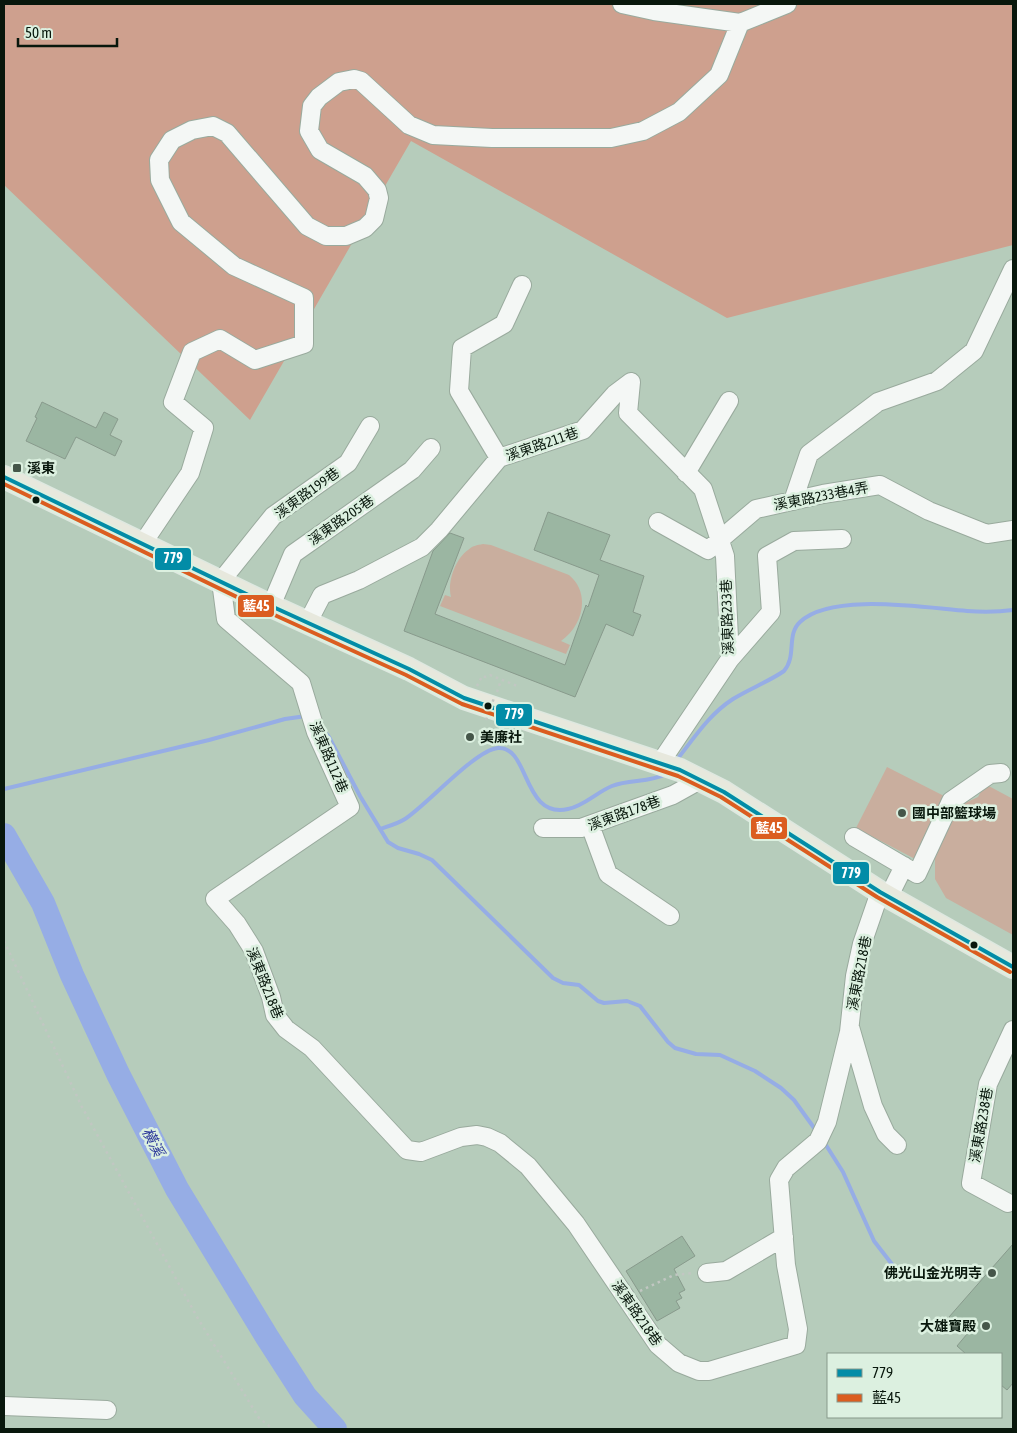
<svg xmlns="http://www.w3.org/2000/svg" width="1017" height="1433" viewBox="0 0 1017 1433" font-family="'Asap Condensed','Noto Sans TC',sans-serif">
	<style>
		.green { fill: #c9ae9e }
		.forest { fill: #cea08e }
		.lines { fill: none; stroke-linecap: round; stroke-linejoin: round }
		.stream { stroke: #96ade5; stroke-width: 4 }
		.river { stroke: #96ade5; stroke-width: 24 }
		.building { fill: #9bb6a2; stroke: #889a8c }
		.minor-casing { stroke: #99aa9d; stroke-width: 20 }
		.major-casing { stroke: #dee8e0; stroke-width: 24 }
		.path { stroke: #c1c7c2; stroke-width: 2.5; stroke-dasharray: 2.5 4; stroke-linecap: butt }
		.minor { stroke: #f4f7f5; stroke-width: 18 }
		.major { stroke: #e7e8dd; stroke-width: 21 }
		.path-bridge { stroke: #c1c7c2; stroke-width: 2.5; stroke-dasharray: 2.5 4; stroke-linecap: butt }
		.bus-1-casing { stroke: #dcf0e0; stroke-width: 8 }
		.bus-2-casing { stroke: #dcf0e0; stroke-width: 8 }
		.bus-1 { stroke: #028ca7; stroke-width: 4 }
		.bus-2 { stroke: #db5d20; stroke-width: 4 }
		.poi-dot { fill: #455649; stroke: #dcf0e0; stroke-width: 2 }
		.bus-dot { fill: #08170c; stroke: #dcf0e0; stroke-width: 2 }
		.labels { text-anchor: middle; stroke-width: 5; stroke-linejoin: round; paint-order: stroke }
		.street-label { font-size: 14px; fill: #08170c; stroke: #dcf0e0 }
		.poi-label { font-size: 14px; font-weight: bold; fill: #08170c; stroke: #dcf0e0; text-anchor: start }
		.water-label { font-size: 15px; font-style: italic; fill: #2d399b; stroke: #dcf0e0 }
		.line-badge { stroke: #dcf0e0; stroke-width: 2 }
		.badge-label { font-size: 14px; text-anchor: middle; font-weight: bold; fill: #fff }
	</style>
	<rect width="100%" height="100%" fill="#b6ccbb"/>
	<path class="green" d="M483,544l8,1 78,30c22,18 14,51 -8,66l9,4 -4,9 -126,-48 5,-11 6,2c-4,-14 4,-38 17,-47 4,-4 9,-5 15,-6z
		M887,767l61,31 -31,62 -61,-32z
		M985,784l28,15v136l-67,-37 -11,-19v-26l16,-37 14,-13 13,-6z"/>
	<path class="forest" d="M4,4h1009v241l-286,73 -316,-177 -161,279 -246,-235z"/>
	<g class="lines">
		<path class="stream" d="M323,730l6,7 31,59 28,46 10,6 21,6 13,6 121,118 10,5 16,2 19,16 6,2 23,-2 13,5 28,36 7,6 21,6 24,1 35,16 26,17 13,12 23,32
			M675,762c18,-22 33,-47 58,-63 16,-10 35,-17 51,-28 13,-15 2,-36 16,-49 31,-30 126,-14 167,-11 16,1 31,1 46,-1
			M4,789l205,-49 76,-21 21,-3
			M380,829c9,-3 17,-5 25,-10 22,-14 70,-69 93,-71 32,-2 24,71 70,61 16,-3 29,-17 44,-23 18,-7 37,-3 54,-12
			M824,1142l19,30 31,69 24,31"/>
		<path class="river" d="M4,835l39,68 29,72 46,99 59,115 90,148 38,59 30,33"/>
	</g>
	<path class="building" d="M42,402l54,26 8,-16 14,7 -8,16 12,6 -7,15 -39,-19 -11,22 -39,-18 11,-23 -2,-1z
		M548,512l62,23 -10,25 44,16 -11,36 8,3 -8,21 -27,-12 -31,73 -171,-66 29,-80 17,-18 14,5 -29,76 130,51 21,-60 2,2 11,-32 -65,-25z
		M682,1236l13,20 -21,13 11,21 -6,3 3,5 -6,3 4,7 -23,13 -31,-50z
		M1013,1244v139l-6,7 -6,-5v-31h-35l-9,-8 10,-12 -18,-17z"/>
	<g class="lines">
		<g class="minor-casing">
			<path id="minor" d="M622,4l32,7 86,12 47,-19
				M370,426l-22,37 -75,53 -52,65 5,38 75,64 15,49 34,75 -135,92 22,25 17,27 17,46 4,18 11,14 26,19 95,102 14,2 40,-15 16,-2 10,2 13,6 28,23 48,58 82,121 21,18 20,8h10l87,-26 2,-16 -12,-64 -7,-85 7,-12 32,-27 9,-19 22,-90 6,-56 7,-32 18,-52
				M499,458l-40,-67 3,-43 42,-24 18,-39
				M686,473l43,-72
				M793,501l16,-47 69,-52 59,-21 37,-30 39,-82
				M658,522l50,28 48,-41 67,-15 57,-9 49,26 58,23 26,-4
				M143,543l47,-70 14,-45 -31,-26 19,-50 28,-13 35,21 49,-16v-46l-70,-32 -53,-44 -21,-42 -1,-20 13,-20 20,-10 21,-4 14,7 80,93 19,10h20l19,-8 9,-9 5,-21 -2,-8 -12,-14 -45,-26 -11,-19 3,-25 7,-9 20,-15 15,-3 7,2 48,44 24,10 59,3h119l32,-7 36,-19 40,-37 21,-52
				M271,606l22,-52 119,-84 19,-22
				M308,622l14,-27 37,-15 63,-33 17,-17 60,-72 84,-28 32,-36 16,-12 -3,31 75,76 22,67 5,103 -70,104
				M730,659l41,-47 -4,-56 27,-15 48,-2
				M590,825l18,49 62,42
				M543,828h38l92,-33 27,-15
				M854,837l63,37 34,-73 39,-27 11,-1
				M889,896l15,-30
				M850,1027l23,79 13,28 11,11
				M1008,1203l-37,-20 17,-99 25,-54
				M707,1273l19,-2 58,-34
				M4,1406l103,4"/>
		</g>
		<g class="major-casing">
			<path id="major" d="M4,477l267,129 138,63 55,29 216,72 44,22 156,100 133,75"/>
		</g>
		<path class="path" d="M477,686l5,-10 4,1 4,-2 30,12
			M497,692l4,-12
			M4,941l78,166 115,210 62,101 14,11
			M640,1291l34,-16 19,-2"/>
		<use href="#minor" class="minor"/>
		<use href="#major" class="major"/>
		<path class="path-bridge" d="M486,720l8,-22"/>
		<g class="bus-1-casing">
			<path id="bus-1" d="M4,477l267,129 138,63 55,29 216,72 44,22 156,100 133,75"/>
		</g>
		<g class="bus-2-casing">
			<path id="bus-2" d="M4,484l264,128 138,63 56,29 216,72 43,21 156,100 133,75"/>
		</g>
		<use href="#bus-1" class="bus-1"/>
		<use href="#bus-2" class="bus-2"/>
	</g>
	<g class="poi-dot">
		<rect x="12" y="463" width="10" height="10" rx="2.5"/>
		<circle cx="470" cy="737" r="5"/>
		<circle cx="902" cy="813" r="5"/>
		<circle cx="992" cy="1273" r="5"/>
		<circle cx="986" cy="1326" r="5"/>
	</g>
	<g class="bus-dot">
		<circle cx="36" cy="500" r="4.5"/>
		<circle cx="488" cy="706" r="4.5"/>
		<circle cx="974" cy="945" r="4.5"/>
	</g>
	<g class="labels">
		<g class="street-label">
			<text transform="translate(542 444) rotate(-19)" y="5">溪東路211巷</text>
			<text transform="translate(307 493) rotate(-36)" y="5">溪東路199巷</text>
			<text transform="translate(821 496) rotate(-11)" y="5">溪東路233巷4弄</text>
			<text transform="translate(341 520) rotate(-35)" y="5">溪東路205巷</text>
			<text transform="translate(727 617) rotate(-92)" y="5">溪東路233巷</text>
			<text transform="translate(329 757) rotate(67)" y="5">溪東路112巷</text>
			<text transform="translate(624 813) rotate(-20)" y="5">溪東路178巷</text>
			<text transform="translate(859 973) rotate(-79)" y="5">溪東路218巷</text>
			<text transform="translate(265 983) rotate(68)" y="5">溪東路218巷</text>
			<text transform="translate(981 1125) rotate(-80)" y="5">溪東路238巷</text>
			<text transform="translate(637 1313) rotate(55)" y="5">溪東路218巷</text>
		</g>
		<g class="poi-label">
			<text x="27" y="473">溪東</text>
			<text x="480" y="742">美廉社</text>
			<text x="912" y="818">國中部籃球場</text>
			<text x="982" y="1278" text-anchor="end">佛光山金光明寺</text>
			<text x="976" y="1331" text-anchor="end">大雄寶殿</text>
		</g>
		<g class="water-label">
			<text transform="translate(153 1142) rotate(63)" y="5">橫溪</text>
		</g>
	</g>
	<g class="line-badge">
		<rect x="154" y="547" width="38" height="24" rx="5" fill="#028ca7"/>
		<rect x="237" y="594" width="38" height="24" rx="5" fill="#db5d20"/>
		<rect x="495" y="703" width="38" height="24" rx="5" fill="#028ca7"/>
		<rect x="750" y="816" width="38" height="24" rx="5" fill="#db5d20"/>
		<rect x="832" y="861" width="38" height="24" rx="5" fill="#028ca7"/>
	</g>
	<g class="badge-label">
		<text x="173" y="563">779</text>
		<text x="256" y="611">藍45</text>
		<text x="514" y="719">779</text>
		<text x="769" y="833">藍45</text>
		<text x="851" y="878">779</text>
	</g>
	<rect width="1017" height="1433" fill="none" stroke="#08170c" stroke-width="10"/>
	<rect x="827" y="1353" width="175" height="65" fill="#dcf0e0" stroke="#87998b"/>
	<rect x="837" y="1369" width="25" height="8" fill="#028ca7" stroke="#87998b"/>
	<text x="872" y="1378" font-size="15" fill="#08170c">779</text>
	<rect x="837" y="1394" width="25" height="8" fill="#db5d20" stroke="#87998b"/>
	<text x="872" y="1403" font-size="15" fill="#08170c">藍45</text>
	<path d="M18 38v8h99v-8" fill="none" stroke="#08170c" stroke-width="2.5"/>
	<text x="25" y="38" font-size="15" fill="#08170c" stroke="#dcf0e0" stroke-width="4" paint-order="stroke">50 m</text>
</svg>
